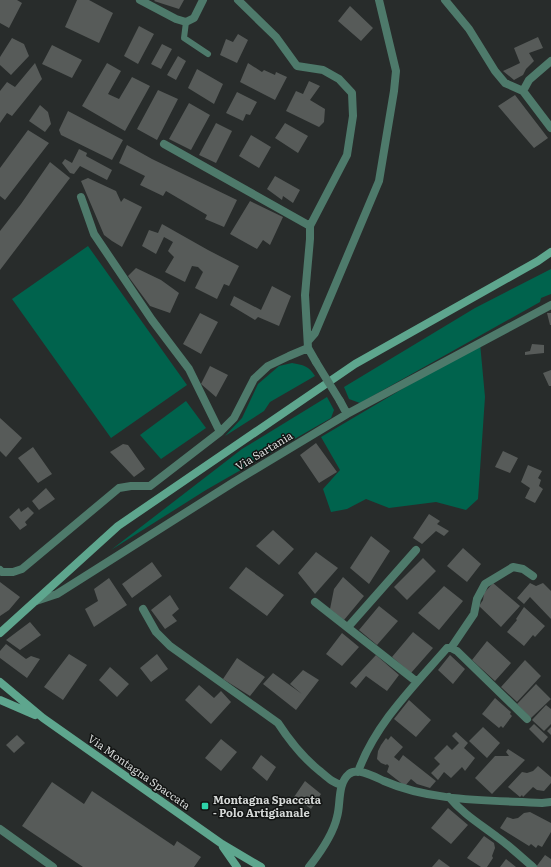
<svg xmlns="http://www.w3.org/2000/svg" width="551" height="867" viewBox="0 0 551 867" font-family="Literata,serif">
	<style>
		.green { fill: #00634d }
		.building { fill: #575b59 }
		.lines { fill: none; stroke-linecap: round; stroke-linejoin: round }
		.lane { stroke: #4e7a6b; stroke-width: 6 }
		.street { stroke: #4e7a6b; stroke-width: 8 }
		.secondary { stroke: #5ea68e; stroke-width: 8 }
		.street-bridge { stroke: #4e7a6b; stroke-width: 8 }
		.poi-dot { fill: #2ed4aa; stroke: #121413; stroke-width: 1.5 }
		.labels { text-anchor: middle; stroke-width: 3; stroke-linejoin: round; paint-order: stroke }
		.street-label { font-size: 11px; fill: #d5d8d7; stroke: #121413 }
		.poi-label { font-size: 11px; font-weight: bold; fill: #d5d8d7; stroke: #121413; text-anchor: start }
	</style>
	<rect width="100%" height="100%" fill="#282c2b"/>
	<path class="green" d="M88,246l99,139 -76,53 -99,-139z
		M551,269v25l-10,4 -1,4 -180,101 -11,-4 -5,-12 131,-79z
		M480,343l5,54 -7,102 -12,11 -30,-8 -47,6 -23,-9 -19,10 -16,3 -8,-23 17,-19 -19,-33z
		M292,363c11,2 17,3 23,13l-45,26 -6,9 -39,25 17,-18 16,-34 21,-18z
		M327,397l7,13 -3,8 -125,72 -95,60 131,-101z
		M186,401l20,27 -45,31 -21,-24z"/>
	<path class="building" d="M0,0h17l5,3 -13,25 -9,-5z
		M77,0h12l24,13 -14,30 -34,-16z
		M155,0h29l-5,9 -25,-8z
		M350,6l23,22 -12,13 -23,-20z
		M139,26l15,8 -16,30 -14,-8z
		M238,34l10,6 -11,23 -17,-8 6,-16 7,3z
		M538,37l5,11 -14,5 5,8 -8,8 -3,6 -9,5 -11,-9 17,-8 -6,-15z
		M12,38l12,6 5,12 -18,19 -11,-10v-8z
		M162,44l10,5 -11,20 -10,-5z
		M52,45l30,15 -10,18 -30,-14z
		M178,56l8,5 -10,19 -9,-5z
		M35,63l7,16 -30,37 -5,-3 -7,10v-32l7,-9 8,5z
		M107,63l14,8 -13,23 11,5 13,-22 18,9 -25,45 -43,-25z
		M248,63l14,9 2,-2 11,5 1,-3 11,5 -12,23 -35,-18z
		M197,69l26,15 -9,20 -26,-16z
		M309,81l11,5 -10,14 15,9 -1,13 -5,5 -33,-16 10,-20 7,3z
		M158,90l20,9 -21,41 -20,-11z
		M237,92l20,10 -7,13 -4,-1 -3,7 -17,-8z
		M515,95l33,43 -14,10 -36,-42z
		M189,103l21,12 -19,35 -22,-11z
		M40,105l8,7 3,12 -6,8 -16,-11z
		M68,111l55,29 -11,20 -51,-25 -2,-5z
		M216,123l16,8 -16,32 -17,-8z
		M285,123l23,13 -10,17 -23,-15z
		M28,130l21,13 -44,57 -5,-4v-28z
		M251,135l20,12 -12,21 -20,-12z
		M127,145l25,14 85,41 -13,27 -19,-8 2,-4 -41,-24 -3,5 -23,-11 5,-9 -26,-13z
		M79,149l8,4 -1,3 26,14 -5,10 -27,-14 -6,8 -4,-1 -8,-10 3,-4 7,4z
		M50,162l20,16 -70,92v-39l21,-27z
		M275,176l25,14 -7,13 -10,-7 -1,4 -15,-11z
		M88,178l28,13 5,11 3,-4 18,9 -20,40 -10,-6 -8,-6 -23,-54z
		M250,201l33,16 -13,28 -7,-5 -6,9 -27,-15z
		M162,224l46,26 31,16 -10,20 -5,-2 -7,15 -22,-11 8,-16 -5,-5 -6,-1 -7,16 -20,-10 9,-15 -6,-6 5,-9 -9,-5 -8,17 -14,-8 7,-16 9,3z
		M136,268l25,12 18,13 -9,20 -20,-7 -22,-30z
		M272,286l19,10 -12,30 -21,-9 -3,3 -25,-15 4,-9 27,14z
		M200,313l18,9 -17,32 -18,-10z
		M547,313h4v12h-1z
		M532,344l12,1v8l-19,2v-3l5,-1z
		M210,366l18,9 -12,22 -15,-13z
		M551,370v16h-2l-6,-13z
		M0,418l22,20 -16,19 -6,-6z
		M316,443l21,29 -18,11 -19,-28z
		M123,444l5,1 17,24 -11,8 -24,-25z
		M33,447l19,27 -14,9 -20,-25z
		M503,451l15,7 -8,15 -15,-6z
		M528,465l14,6 -4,7 3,2 -2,6 4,3 -8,14 -10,-5 5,-10 -9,-6z
		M46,488l9,11 -16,11 -7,-9z
		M28,507l6,6 -9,9 2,3 -7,5 -11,-13 10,-9 2,4z
		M429,514l11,7 -3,3 12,7 -5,5 -8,-5 -14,13 -9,-6z
		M273,530l21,19 -15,16 -23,-19z
		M371,536l19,15 -21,33 -19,-16z
		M463,548l18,16 -14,18 -20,-16z
		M316,552l22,16 -23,26 -17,-21z
		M423,558l13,13 -29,29 -13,-13z
		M152,562l10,14 -30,22 -10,-14z
		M246,567l38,28 -17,21 -38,-28z
		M343,577l21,19 -20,24 -14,-11 4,-20z
		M109,578l18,27 -33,22 -9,-18 13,-8 -4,-12z
		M0,582l20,15 -11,13 -9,6z
		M493,583l27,23 -19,21 -22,-21 4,-6 1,-7z
		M530,583l6,3 7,-3 8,8v28l-21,-22 -6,7 -7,-6z
		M444,586l19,15 -24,29 -21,-17z
		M170,595l9,14 -7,6 5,6 -12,8 -14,-19z
		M379,606l19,15 -21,24 -18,-15z
		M524,607l21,19 -10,11 -2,-2 -9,11 -17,-14 10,-12 -1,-1z
		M30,622l11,13 -21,15 -14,-10z
		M413,632l20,16 -22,25 -19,-16z
		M342,633l17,14 -17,19 -16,-12z
		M487,641l24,22 -16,18 -23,-21z
		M6,644l20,15 5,-3 9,3 -13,19 -27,-20v-7z
		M69,654l18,11 -24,35 -19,-13z
		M157,654l11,15 -17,13 -11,-14z
		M376,655l23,20 -12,16 -21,-15 -10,12 -6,-5z
		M450,655l15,14 -12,15 -15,-14z
		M237,658l28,19 -15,19 -27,-17z
		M525,660l16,16 -24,26 -16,-15z
		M110,667l19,17 -12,13 -18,-17z
		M303,670l16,10 -23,30 -33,-26 10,-11 29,21 -12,-10z
		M536,684l15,15 -20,19 -14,-14z
		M199,685l15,13 7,-7 10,11 -20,22 -26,-24z
		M495,698l16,14 -1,2 2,2 -9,12 -2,-2 -2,2 -17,-14z
		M409,700l22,20 -15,17 -22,-18z
		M546,705l5,4v15l-7,7 -12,-11z
		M534,724l14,13 -5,6 -14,-14z
		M483,727l17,16 -13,15 -18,-17z
		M551,727v8l-4,-4z
		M456,732l12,11 -4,5 11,10 -10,13 -3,-4 -11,11 -7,-6 -6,8 -7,-7 9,-9 -6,-6 13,-13 5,5 7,-7 -7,-7z
		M17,735l8,8 -11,10 -8,-8z
		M391,736l12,11 -9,10 5,4 4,-6 33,26 -6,7 -13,-4 -6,-5 -6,7 -18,-14 2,-6 -2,-2 -1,1 -5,-2 -4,-4 1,-8 3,-6 5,-7 2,2z
		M221,739l16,13 -16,19 -16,-13z
		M508,749l17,11 -33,34 -17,-16 20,-22h14l-3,-4z
		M261,755l15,12 -9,14 -15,-13z
		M538,766l13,11v6l-7,8 -7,-1 -4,-3 -10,10 -1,-2 -2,2 -12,-10 14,-15 5,1 6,-2z
		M305,781l16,13 -10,15 -17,-12z
		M52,782l32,22 8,-13 82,55 3,-5 24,16 -7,10h-111l-61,-41z
		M448,808l20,17 -17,19 -20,-16z
		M530,812l21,11v9l-9,15 -4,-2 -2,3 -5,-4 -2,2 -29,-18 7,-11 6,2 5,-1 6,-5z
		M484,836l10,7 1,5 -3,8 1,2 -6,9h-6l-14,-9z
		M545,855l6,4v8h-15z
		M439,859l11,8h-18z
		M506,859l10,8h-16z"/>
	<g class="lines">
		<path class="lane" d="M186,22l-2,16 24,16"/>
		<path class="street" d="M140,0l36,19 10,3 8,-4 9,-18
			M238,0l38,37 21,29 26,4 16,9 13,14 1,23 -6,39 -37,71
			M445,0l24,29 26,42 10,12 18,8
			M551,61l-22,19 -6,11 28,37
			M164,144l146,82v13l-5,56 3,53 8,14
			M81,197l13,37 58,86 37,49 31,63
			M308,341l7,-8 64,-152 15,-90 2,-20 -17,-71
			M340,401l7,13
			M0,570l2,2h11l9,-3 97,-81 12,-2h19l70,-54 14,-14 20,-39 14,-13 21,-10 19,-8
			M36,601l21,-7 177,-112 113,-68 204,-109
			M315,602l102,80
			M143,609l13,23 14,14 108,77c13,20 25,35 43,49 7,6 12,11 21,13
			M348,627l68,-77
			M451,648l23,-34 3,-15 8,-15 28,-17 10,2 10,7
			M358,772c17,-48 56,-86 89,-124h4l6,3 70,68
			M449,797c14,17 31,27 48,40 13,9 24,20 36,30
			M0,829l53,38
			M309,867c11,-14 24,-32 28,-50 4,-13 0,-33 12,-43 9,-7 26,3 35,7 48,21 106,19 158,22l9,-1"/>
		<path class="secondary" d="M0,633l118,-107 237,-162 183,-103 13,-9
			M0,682l43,36 179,126 39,23
			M0,700l35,15
			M223,847l14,20"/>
		<path class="street-bridge" d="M316,362l24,39"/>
	</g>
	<rect class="poi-dot" x="201" y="802" width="8" height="8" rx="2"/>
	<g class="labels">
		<g class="street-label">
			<text transform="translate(264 451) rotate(-31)" y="4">Via Sartania</text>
			<text transform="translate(139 772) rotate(35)" y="4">Via Montagna Spaccata</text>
		</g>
		<g class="poi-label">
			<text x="213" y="804">Montagna Spaccata<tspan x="213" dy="13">- Polo Artigianale</tspan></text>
		</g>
	</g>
</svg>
